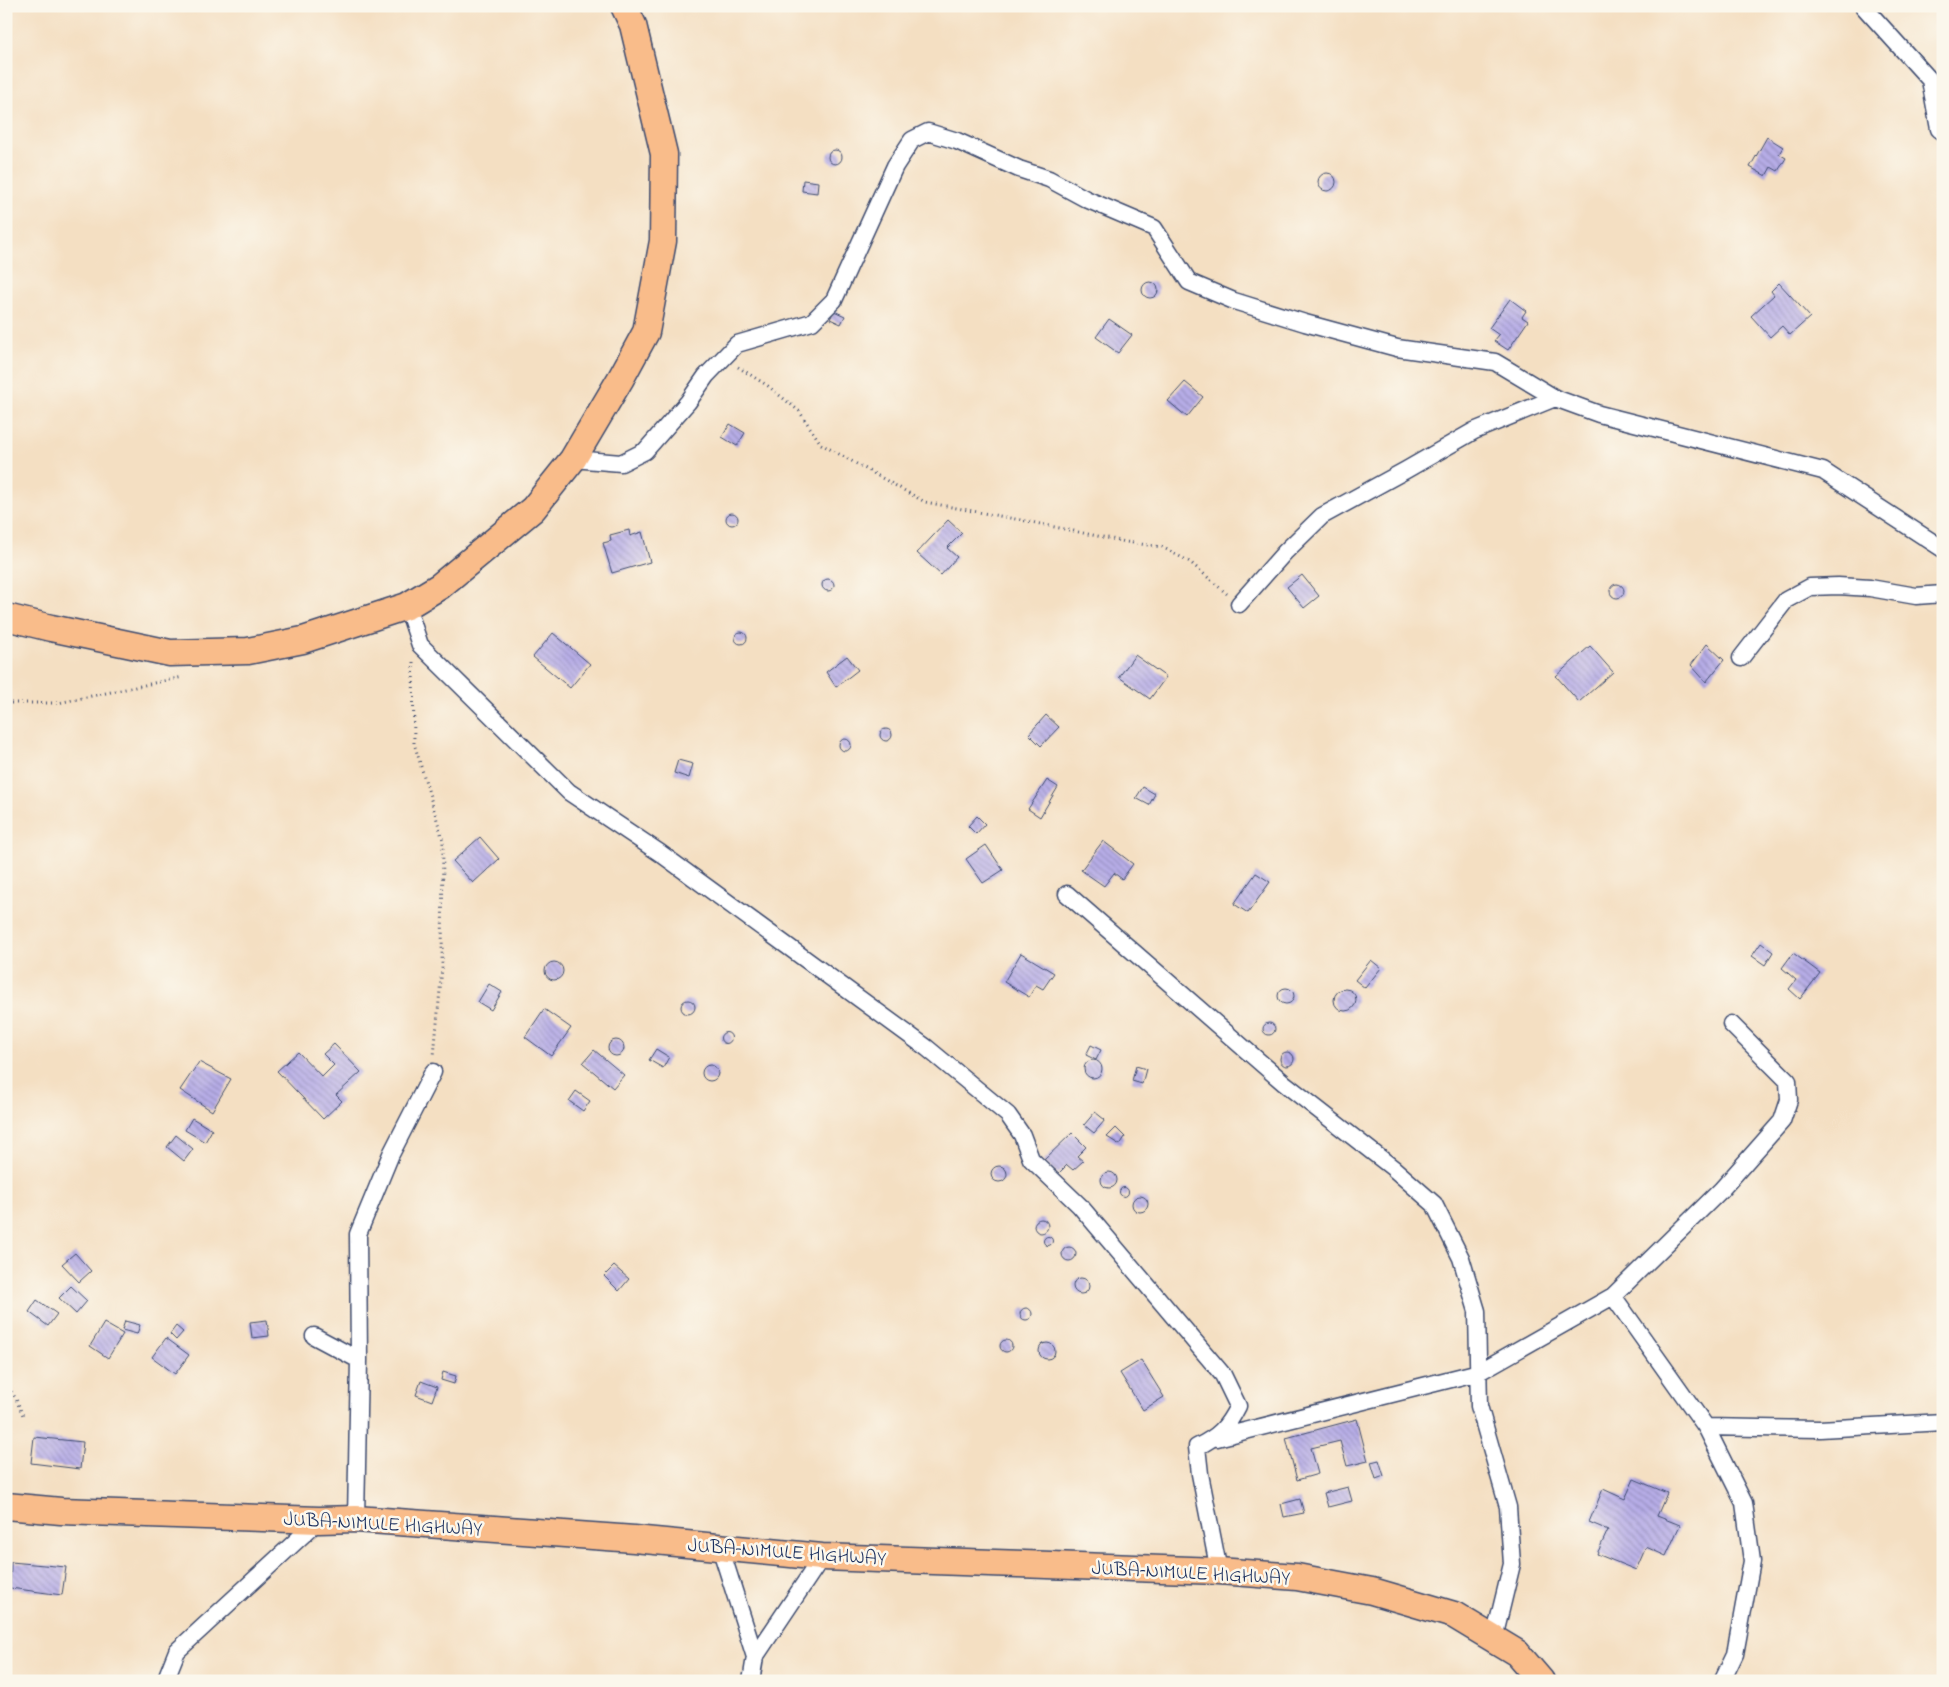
<svg xmlns="http://www.w3.org/2000/svg" width="1949" height="1687" viewBox="0 0 1949 1687" font-family="'Indie Flower',sans-serif">
	<style>
		.building { fill: url(#building-back-hatch) }
		.lines { fill: none; stroke-linecap: round; stroke-linejoin: round }
		.street-casing { stroke: #3c496d; stroke-width: 19 }
		.primary-casing { stroke: #3c496d; stroke-width: 29 }
		.path { stroke: #3c496d; stroke-width: 3; stroke-dasharray: 1 4; stroke-linecap: butt }
		.street { stroke: #fff; stroke-width: 16 }
		.primary { stroke: #f9bc8a; stroke-width: 26 }
		.labels { text-anchor: middle; stroke-width: 5; stroke-linejoin: round; paint-order: stroke }
		.street-label { font-size: 20px; fill: #1b2f5e; stroke: #fbf7ec }
	</style>
	<defs>
		<pattern id="building-back-hatch" width="6" height="6" patternUnits="userSpaceOnUse" patternTransform="scale(1.25)"><rect width="6" height="6" fill="#b7ade7"/><path d="M-1 5l2 2M0 0l6 6M5-1l2 2" fill="none" stroke="#948dbe"/></pattern>
	</defs>
	<rect width="100%" height="100%" fill="#fbf7ec"/>
	<filter id="ink" filterUnits="userSpaceOnUse"><feTurbulence type="fractalNoise" baseFrequency=".02" numOctaves="2"/><feDisplacementMap in="SourceGraphic" scale="10" xChannelSelector="R" yChannelSelector="G"/><feConvolveMatrix kernelMatrix="1 2 1 2 8 2 1 2 1" color-interpolation-filters="sRGB"/></filter>
	<filter id="wash" filterUnits="userSpaceOnUse"><feTurbulence type="fractalNoise" baseFrequency=".0096" numOctaves="4" result="noise"/><feDisplacementMap in="SourceGraphic" scale="20" xChannelSelector="R" yChannelSelector="G"/><feGaussianBlur stdDeviation="1.12" result="paint"/><feColorMatrix in="noise" values="0 0 0 0 0 0 0 0 0 0 0 0 0 0 0 0 0 1.4 0 .05"/><feComposite in="paint" operator="in"/></filter>
	<g filter="url(#wash)">
		<rect width="100%" height="100%" fill="#f4dfc2"/>
		<g id="blocks">
			<path class="building" d="M1767,137l16,10 -4,7 7,4 -8,13 -7,-4 -5,9 -16,-9z
				M828 157a7 7 0 1 1 14 0a7 7 0 1 1-14 0Z
				M1318 182a9 9 0 1 1 18 0a9 9 0 1 1-18 0Z
				M803,180l15,2 -1,11 -15,-2z
				M1142 290a8 8 0 1 1 16 0a8 8 0 1 1-16 0Z
				M1779,283l31,34 -20,18 -8,-9 -12,11 -19,-21 23,-21 -3,-4z
				M1510,299l16,12 -4,6 6,4 -20,29 -14,-9 5,-6 -10,-7z
				M834,311l11,5 -4,8 -11,-5z
				M1109,319l23,16 -14,18 -22,-16z
				M1185,382l18,15 -16,20 -19,-16z
				M730,424l15,9 -8,13 -15,-9z
				M726 519a6 6 0 1 1 12 0a6 6 0 1 1-12 0Z
				M948,520l14,13 -15,15 10,9 -16,18 -24,-22z
				M629,530l1,6 12,-4 8,30 -38,11 -9,-30 8,-2 -1,-6z
				M1302,575l17,21 -15,12 -17,-21z
				M822 585a6 6 0 1 1 12 0a6 6 0 1 1-12 0Z
				M1610 591a7 7 0 1 1 14 0a7 7 0 1 1-14 0Z
				M735 638a6 6 0 1 1 12 0a6 6 0 1 1-12 0Z
				M553,633l37,31 -20,24 -37,-31z
				M1707,644l17,16 -18,22 -15,-17z
				M1590,646l23,26 -34,30 -23,-26z
				M1135,655l31,22 -16,22 -31,-22z
				M847,656l11,14 -22,17 -10,-15z
				M1046,715l13,12 -18,19 -12,-12z
				M880 735a6 6 0 1 1 12 0a6 6 0 1 1-12 0Z
				M839 745a6 6 0 1 1 12 0a6 6 0 1 1-12 0Z
				M678,760l15,4 -4,14 -15,-5z
				M1047,780l11,7 -18,30 -12,-8z
				M1143,787l12,7 -6,11 -13,-7z
				M977,816l8,8 -9,10 -8,-8z
				M480,837l19,22 -26,24 -20,-22z
				M1103,841l30,23 -11,15 -8,-6 -10,13 -23,-16z
				M986,845l17,25 -20,13 -17,-24z
				M1256,873l14,9 -22,31 -14,-9z
				M1761,943l12,9 -8,13 -13,-9z
				M1021,953l33,20 -11,16 -7,-4 -7,12 -25,-15z
				M1793,953l27,20 -20,26 -11,-10 7,-9 -14,-12z
				M1371,960l10,8 -16,20 -10,-8z
				M545 971a9 9 0 1 1 18 0a9 9 0 1 1-18 0Z
				M489,984l13,8 -11,18 -13,-8z
				M1278 996a8 8 0 1 1 16 0a8 8 0 1 1-16 0Z
				M1334 1000a11 11 0 1 1 22 0a11 11 0 1 1-22 0Z
				M681 1007a7 7 0 1 1 14 0a7 7 0 1 1-14 0Z
				M544,1009l27,19 -20,28 -26,-19z
				M1263 1029a6 6 0 1 1 12 0a6 6 0 1 1-12 0Z
				M720.5 1038a5.5 5.5 0 1 1 11 0a5.5 5.5 0 1 1-11 0Z
				M608 1048a8 8 0 1 1 16 0a8 8 0 1 1-16 0Z
				M334,1044l27,28 -25,23 6,6 -19,18 -46,-48 21,-19 24,25 12,-12 -11,-11z
				M1091,1045l10,5 -5,10 -10,-5z
				M656,1049l13,8 -6,11 -14,-8z
				M594,1050l30,25 -11,13 -30,-25z
				M1280 1059a7 7 0 1 1 14 0a7 7 0 1 1-14 0Z
				M1084 1069a9 9 0 1 1 18 0a9 9 0 1 1-18 0Z
				M199,1062l32,17 -19,32 -32,-21z
				M702 1073a8 8 0 1 1 16 0a8 8 0 1 1-16 0Z
				M1136,1066l10,3 -4,15 -10,-3z
				M576,1091l14,10 -7,10 -14,-10z
				M1095,1112l10,8 -11,13 -10,-8z
				M192,1118l20,12 -7,12 -20,-12z
				M1116,1128l9,9 -5,8 -13,-8z
				M1072,1133l14,14 -9,9 6,5 -10,9 -6,-5 -9,9 -14,-14z
				M176,1135l17,14 -9,12 -17,-14z
				M991 1174a8 8 0 1 1 16 0a8 8 0 1 1-16 0Z
				M1101 1180a8 8 0 1 1 16 0a8 8 0 1 1-16 0Z
				M1119.5 1192a4.5 4.5 0 1 1 9 0a4.5 4.5 0 1 1-9 0Z
				M1132 1204a8 8 0 1 1 16 0a8 8 0 1 1-16 0Z
				M1034 1226a7 7 0 1 1 14 0a7 7 0 1 1-14 0Z
				M1043.5 1241a4.5 4.5 0 1 1 9 0a4.5 4.5 0 1 1-9 0Z
				M1062 1254a7 7 0 1 1 14 0a7 7 0 1 1-14 0Z
				M75,1253l16,18 -12,11 -17,-18z
				M614,1266l15,13 -10,12 -15,-15z
				M1073 1286a8 8 0 1 1 16 0a8 8 0 1 1-16 0Z
				M71,1286l16,15 -11,13 -17,-16z
				M37,1300l20,14 -9,12 -19,-14z
				M1020 1314a6 6 0 1 1 12 0a6 6 0 1 1-12 0Z
				M267,1320l2,16 -17,2 -2,-16z
				M125,1321l15,4 -3,9 -15,-4z
				M104,1323l19,11 -15,24 -18,-12z
				M176,1326l7,6 -7,8 -6,-6z
				M166,1338l23,17 -14,19 -23,-17z
				M1000 1346a6 6 0 1 1 12 0a6 6 0 1 1-12 0Z
				M1039 1351a8 8 0 1 1 16 0a8 8 0 1 1-16 0Z
				M1141,1360l23,37 -21,13 -23,-37z
				M443,1372l13,4 -2,8 -13,-4z
				M421,1381l16,6 -5,14 -16,-6z
				M1357,1419l11,42 -21,5 -7,-25 -29,7 7,26 -21,6 -11,-42z
				M34,1437l49,5 -3,27 -49,-6z
				M1379,1460l5,16 -8,3 -5,-17z
				M1634,1479l33,14 -10,23 23,9 -14,31 -20,-9 -10,23 -39,-16 11,-24 -19,-8 14,-33 22,10z
				M1348,1487l4,14 -24,6 -4,-14z
				M1300,1499l4,14 -20,4 -3,-13z
				M11,1562l55,5 -4,28 -52,-7z"/>
		</g>
	</g>
	<g filter="url(#ink)">
		<use href="#blocks" fill-opacity="0" stroke="#3c496d" stroke-width="1"/>
		<g class="lines">
			<g class="street-casing">
				<path id="street" d="M1863,6l67,74 9,49 4,3
					M573,459l48,4 24,-12 43,-49 18,-26 31,-32 75,-22 22,-22 61,-134 17,-26 16,-8 29,9 62,28 30,10 37,20 68,29 35,54 45,19 71,22 92,25 98,14 60,36
					M1239,604l46,-52 37,-36 84,-46 68,-39 81,-33 44,16 224,57 120,78
					M407,606l13,39 149,147 91,61 267,195 81,67 14,20 9,24 49,47 143,169 15,31c-11,22 -19,30 -41,41l3,27 19,97
					M1741,658l45,-58 24,-13 28,-1 32,2 46,8 27,-2
					M1067,894l217,189 109,85 41,36 27,54 16,53 2,95 29,101 4,57 -18,74
					M1613,1296l108,-106 61,-69 7,-21 -1,-19 -57,-57
					M314,1336l45,24 -1,-126 33,-80 42,-82
					M1706,1427l114,2 123,-7
					M1217,1438l262,-66 134,-76 93,131 38,76 8,58 -17,93 -13,27
					M356,1519l3,-159
					M720,1547l35,110
					M165,1681l12,-30 142,-131
					M751,1681l4,-24 67,-100"/>
			</g>
			<g class="primary-casing">
				<path id="primary" d="M6,617l45,11 119,25 78,-2 55,-11 104,-34 33,-20 93,-77 40,-50 48,-81 25,-46 17,-91 1,-87 -31,-129 -9,-19
					M6,1506l55,5 258,9 37,-1 278,20 188,18 397,14 78,6 75,14 82,24 63,38 24,28"/>
			</g>
			<path class="path" d="M738,367l30,19 31,25 22,33 104,58 106,20 95,20 36,5 28,15 37,32
				M413,662l1,81 29,97 -1,128 -8,88
				M6,703h52l125,-26
				M6,1383l10,16 8,19"/>
			<use href="#street" class="street"/>
			<use href="#primary" class="primary"/>
		</g>
	</g>
	<g class="labels">
		<g class="street-label">
			<text transform="translate(383 1523) rotate(3)" y="7">JUBA–NIMULE HIGHWAY</text>
			<text transform="translate(787 1551) rotate(4)" y="7">JUBA–NIMULE HIGHWAY</text>
			<text transform="translate(1191 1572) rotate(3)" y="7">JUBA–NIMULE HIGHWAY</text>
		</g>
	</g>
	<rect width="1949" height="1687" fill="none" stroke="#fbf7ec" stroke-width="25"/>
</svg>
